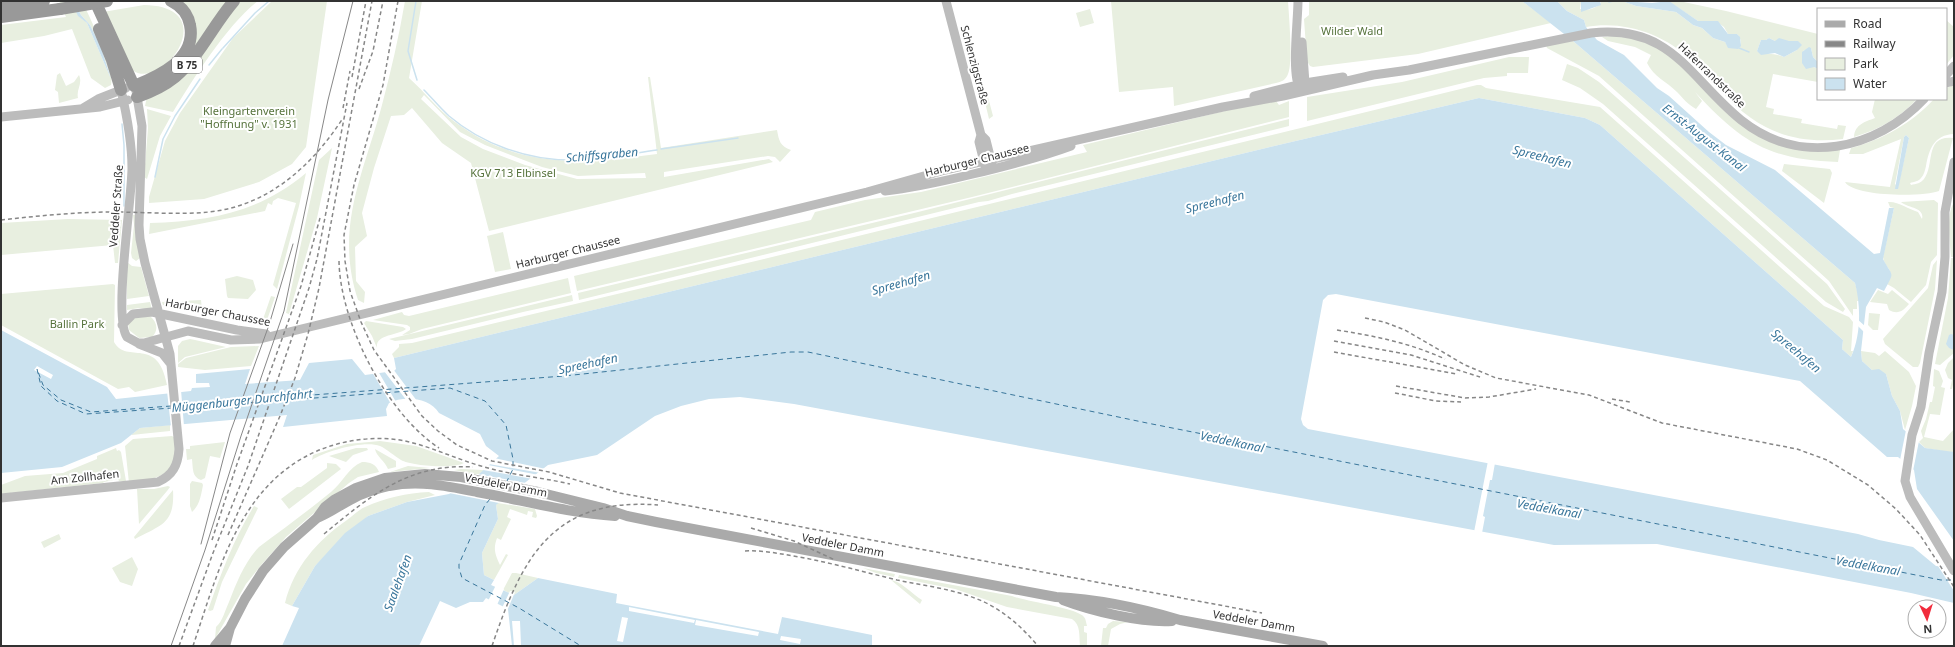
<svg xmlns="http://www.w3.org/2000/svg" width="1955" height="647" viewBox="0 0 1955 647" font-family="'Noto Sans',sans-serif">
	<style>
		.green { fill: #e8efe0; fill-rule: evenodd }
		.water { fill: #cbe2ef }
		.pier { fill: #fff }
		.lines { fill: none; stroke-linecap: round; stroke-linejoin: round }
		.stream { stroke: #cbe2ef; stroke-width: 1.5 }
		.ferry { stroke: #39769b; stroke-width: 1; stroke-dasharray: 5 4; stroke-linecap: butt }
		.secondary { stroke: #bcbcbc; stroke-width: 9 }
		.primary { stroke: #aaa; stroke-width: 10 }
		.highway { stroke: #999; stroke-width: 12 }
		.tram { stroke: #878787; stroke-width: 1 }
		.rail { stroke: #878787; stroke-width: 1.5; stroke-dasharray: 4 3; stroke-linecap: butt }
		.highway-bridge { stroke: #999; stroke-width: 12 }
		.labels { text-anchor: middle; stroke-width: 4; stroke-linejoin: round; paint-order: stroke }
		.shield { fill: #fff; stroke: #707070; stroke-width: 1 }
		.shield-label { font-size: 10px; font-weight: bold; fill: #323232 }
		.park-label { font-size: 11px; fill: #55723b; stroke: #fff }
		.street-label { font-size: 11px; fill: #323232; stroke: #fff }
		.water-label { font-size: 12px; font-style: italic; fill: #39769b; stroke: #fff }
	</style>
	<rect width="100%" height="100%" fill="#fff"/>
	<path class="green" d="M59,1h12l9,16 7,6 24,56 -10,-32 -11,-22 -9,-10 -7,-14h8c8,17 33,67 29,84l-6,3 -14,-10 -19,-49 -28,7 -43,7v-18l65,-8z
		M179,1h50l-36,52z
		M238,1h20c-30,23 -65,78 -85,111l-28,-6 2,-10z
		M272,1h55l-21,146 -14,17 -33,18 -55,17 -55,4v-6l16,-56 15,-28 53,-75z
		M405,1h17l-13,77c16,14 29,32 46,44 62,47 130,42 202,32l-9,-77h2l11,71 116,-18c2,11 3,16 14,20l-11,12 -5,-5 -7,-1 -104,16v5l105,-18 4,3 -284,69 -18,-68 -29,-20 -30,-35 -8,7 -13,1 -17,52 -12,45 5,23 -12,11 1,34 9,11 -1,11 -6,-3c-24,-73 6,-127 24,-195 9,-34 17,-69 23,-104zM424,95l36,37 25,13 57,22 36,9 67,-3 1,5 -69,1 -52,-14 -42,-16 -22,-12 -40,-38z
		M1111,1h177c1,15 5,62 0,73 -2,6 -7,8 -12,9l-102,23 -1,-19 -54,5z
		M1309,1h213l29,22 -133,31 -105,13 -3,-1 -3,-5 -3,-42 5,-4z
		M1557,1h24l-1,8c8,2 15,0 21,-6l-1,-2h22l14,5 40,6 17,13 9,3 11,10 12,4 4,6h10c3,-5 2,-10 -2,-14h-9l-4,-7 -8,-6h-18l-30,-20h11l47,10 92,23v28l-5,-5 -2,-9 -8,3 11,16 4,2v13l-45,-8 -7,33 8,2 -1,5 29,5 -1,4 36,6 1,-4 8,1 -3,13c-33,4 -64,-1 -92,-21 -23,-16 -39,-38 -59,-57 -27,-27 -68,-41 -106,-34l-2,-7 -17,-9zM1769,38l6,3h23l-1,9 -13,7c-11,-5 -18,-1 -27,-6l4,-11h5z
		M144,5c80,1 19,88 -12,65l-29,-58z
		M1090,9l4,14 -14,4 -4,-14z
		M1946,20l8,7v28l-8,10z
		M1614,36l18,2 21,7 19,12 95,82 73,11 -2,12c-69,-2 -97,-20 -143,-70l7,9 -6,8c-9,-5 -13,-11 -19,-17 -11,-11 -23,-15 -30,-29l4,-8 -16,-8 -27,-6 -6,-4z
		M1573,41l282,242 5,18h-3v8h-4v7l-24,-35 -11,-10 -219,-195 -52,-28 -1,-3z
		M1509,57h20l-1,16h-21v3l-23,2 -177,43v-24l95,-15z
		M1567,64l11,4 21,14 228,202 18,25 -2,3 -17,-10 -223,-198 -23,-16 -18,-8z
		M60,73l6,13 8,-4 5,-7c4,9 -3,14 -1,23l-19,5 -1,-11 -3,-2 2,-15z
		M1477,85h4l5,3 114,19 224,199 25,11 4,5 -2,29h2l-2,6 -9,-8 1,-9 -243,-215 -15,-7 -106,-20 -213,50 -872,210 -2,-4 7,-7v-3l13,-1 356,-85z
		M1954,85v49c-20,1 -25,15 -28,32 -1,4 -2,9 -5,12 -2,3 -7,4 -11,5l1,2c5,-1 10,-2 13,-6 11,-14 0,-44 29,-41l-14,53c-15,6 -85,6 -94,-9l45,5 11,-48 -38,15h-14l2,-6c31,-8 61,-25 83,-49h12v-11zM1906,135l3,3 -11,49 -3,-3 9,-47z
		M988,97l5,19 -4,3 -5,-21z
		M1875,99h42c-16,18 -39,31 -63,38 1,-13 11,-15 21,-19l-3,-6z
		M1276,101l3,4 10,-4v16l-317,80 -395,94 -3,-15 237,-56 4,-8 50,-12 56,-8 166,-40 -4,-7 146,-35z
		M147,109l24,7 -11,20 -13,43 -3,-2 4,-49z
		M1289,119v7l-277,68 -24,7 -9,1 -400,98 -1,-7 336,-80z
		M332,148l-15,70 -28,96 -3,-1 33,-153z
		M1784,164l46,5 2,4 -8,30 -42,-32z
		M306,173l-7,33 -22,83 -4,-4 23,-82 -18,-5 -5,3 -1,4 -4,-2 -3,8 -116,23 1,-11c60,-2 108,-10 156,-50z
		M1934,200l4,3 -1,52 -6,7 -5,23 -15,17 -17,-14 -7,-4c9,-16 -2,-14 -4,-27l11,-49 -4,-1 -2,-5c10,-1 20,7 30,10l4,7c3,-12 -15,-11 -21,-17z
		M1954,203v54h-3c-1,-13 -5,-45 3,-54z
		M133,215h2l5,43 -4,3 -4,-3 -1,-5 3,-28z
		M68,219l54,1 -4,43h-3l-2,-18 -112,10v-32z
		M503,232l8,37 -16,3 -8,-36z
		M1951,258h3v95l-14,12 -5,-1 13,-66z
		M1937,260l-2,29 -15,74 -2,4h-5l-28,-23 -2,-5 45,-51 5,-23z
		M127,262l5,4 9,1 8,29 -22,3z
		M237,276l16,4 3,10 -8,9 -20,-1 -1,-2 -2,-17z
		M568,278l3,15 -149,36 -13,5 -7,1 8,-5v-3l-3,-2 -34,-5 29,-8 2,3 5,1z
		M113,284l2,1 -1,57c13,23 44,-7 53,43l-32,7 -6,-5 -11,2 -117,-64v-31z
		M1878,290l10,4 4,-4 17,14c-6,7 -11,11 -20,6l-2,-6 -17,-2z
		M572,295l1,6 -50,11 -111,27 -17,2 -6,-2z
		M271,296l4,1 -10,29 -4,-1z
		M201,300l1,9 -4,3 -35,-7 -1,-3z
		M150,302l2,8 -13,-2 -12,2v-5z
		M227,312l22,6v4l-28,-7z
		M1869,313l11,1 -2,16h-5l-5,-5z
		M150,316c7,6 9,14 2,21l-13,1 -10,-8 -1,-7 4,-5z
		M366,321l37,6 3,2c-9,7 -31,5 -29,19l-5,-12 -8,-13z
		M190,339l5,1 31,7 -41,10 -7,6v-17l4,-5z
		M259,346l-8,20 -46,4 -27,-3v-3l8,-6 45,-11z
		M1861,351l14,2 4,3 6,-5 24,21 7,14 -4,20 -7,24 -5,-19 -8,-15 -6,-22 -14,-4 -10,-9z
		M1954,357v23l-2,9h-2l2,-9 -4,-2 -3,-8 3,-7z
		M1934,369l5,2 4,10 -2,6 4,1 -5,27 -10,-1 -6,23 19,4 11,-12 -1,24 -28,-5 -6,-6 4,-4 -2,-7 5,-12 4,-17h2l3,-15 -2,-1z
		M170,425v6l-39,4 9,-7z
		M172,436l3,2c2,38 -13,40 -46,45l-4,-37 8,-7z
		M380,441l36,5 48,17c-10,6 -53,3 -63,-3 -7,-4 -14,-11 -21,-14 -16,-6 -54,5 -68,14l1,-5 34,-11z
		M225,442l-5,16 -10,-2 -5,22 -4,2c-9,-3 -8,-11 -9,-21l-5,1 -1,-11h4v-3z
		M116,448l1,3 2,-1 2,2 5,29h-7l-1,-2 -14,3 -1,1 -102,11v-9l24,-9 38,-3 34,-14v-3z
		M356,448h11l1,2 -15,5 -7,7 -17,-6z
		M375,449l21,12v6l-8,2c-3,-8 -12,-13 -13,-20z
		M362,462c8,0 14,2 17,10l-21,5 -9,6 -63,54 -24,27 -16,20 -31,55 1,-12c7,-6 9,-17 13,-25 8,-20 15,-39 30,-55 24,-18 49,-36 72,-55 12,-10 17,-24 31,-30z
		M327,463l9,1 5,5 -52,40 -8,-10 16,-12h4l26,-19z
		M408,466l22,2 -40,4z
		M461,469l22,1v1l-5,4 -24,-5z
		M192,481l10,2 1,2c-2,10 -3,20 -11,27l-2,-6v-22z
		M168,486l2,1 -3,4 -28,33 -2,-35h17z
		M173,490c2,34 -12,35 -38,49l-1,-2z
		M429,492l6,3 -28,7 -39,14 -53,50 -23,40 -7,-3c9,-36 32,-62 62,-83 6,-4 11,-10 18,-13 20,-9 42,-14 64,-15z
		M498,503l37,6 2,7 -1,2 -4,-1 1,-5 -5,-1 -1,4 -17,-6 -3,8 4,2 -10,21 -4,-2c-4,11 -2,16 3,27l6,-11 2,1 -14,25 -10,-5 -2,-22 16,-34 -2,-14z
		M254,506l4,2 -36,74 -9,28 -3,1 -2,-1c13,-36 26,-72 46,-104z
		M59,534l2,5 -17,9 -3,-6z
		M132,557l6,12 -6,17 -12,-4 -8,-14z
		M863,568l32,6 -1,3 -18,-4z
		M512,573h4l22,5 -24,17 -11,-5z
		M899,575l113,21c15,6 65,12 72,21 2,2 2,6 3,9h-3v6l3,1v13h-7c-1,-10 1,-21 -8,-27l-65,-12 -52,-18 -56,-11h-1z
		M891,580c10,1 21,14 31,20l-2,4z
		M1113,621l15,1 -8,2 -9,5 -3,17h-7l2,-18h3l2,-4z"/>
	<path class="water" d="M71,1h3l7,14 9,10 11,22 10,32 -24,-56 -9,-7z
		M1522,1h35l10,10 17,9 2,7 11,13 27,15 33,33 12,8 40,36 17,13 49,25 99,84 6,-1 9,-45h5l-11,51c10,19 12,11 1,32l-7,-3 -11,19 -5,44 1,10 10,9 7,-1 7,5 6,22 8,15 3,18 22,19 29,4v89l-37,-52 -3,-19 -16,-13h-11l-87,-76 -464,-87 -8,1 -5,5 -22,119 2,6 5,4 550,105 21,6 34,7 23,19 18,2v35l-43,-10 -254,-49 -103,1 -760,-141 -54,-7 -31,2 -28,7 -26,10 -58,39 -49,10 -52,40 2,14 -16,34 2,22 10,5 -3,5 23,10 24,-17 79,16 -1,9 162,31 4,-17 90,18v10l2,1h-362l-4,-37 -22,-11 -3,4h-13l-14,6 -16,-7 -21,45h-137l17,-38 -7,-2 23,-40 30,-33 23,-17 39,-14 42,-8 29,-19 21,-19 -13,-10 -6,-12 -41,-21c-10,-16 -36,-17 -50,-10l-3,6 1,7 -104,11 4,-12 -147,13 -19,15 -59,24 -61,6v-143l106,57 9,12 75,-8 1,-3 18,-1 -1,-4h-13v-9l54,-5 -5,15 55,-4 9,-17 43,-4 13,16 29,-4 2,-2 -2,-11 872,-210 213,-50 106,20 15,7 243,215 -1,9 9,8c10,-22 10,-51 4,-74l-282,-242z
		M1581,1h19l1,4 -20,7z
		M1622,1l30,2 17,-2 29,20h20l10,13h9l3,3 1,9 -3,3 -10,-1 -3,-6 -12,-4 -11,-10 -9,-3 -17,-13 -40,-6z
		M1769,38l6,3 4,-3 10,3h9l4,4 -5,5 -13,7 -9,-4 -14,2 -4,-4 4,-11h5z
		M1809,47l2,1 2,9 5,5v7l-4,-2 -8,2 -4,-6v-11z
		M1906,135l3,3 -10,47 -1,4h-3l9,-52z
		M1951,334l3,1v15l-5,-2 -3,-4 3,-9z"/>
	<path class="pier" d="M1856,318l10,9 -1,6 -9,-9z
		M37,366l16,9 -2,4 -17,-9z
		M393,369l24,32h-10l-23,-30z
		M378,371l18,31 -5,2 -19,-32z
		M181,390l3,36 -13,1 -4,-36z
		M1906,430l13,11 -6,30 -13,-11z
		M494,458l52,11 -5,4 -52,-9z
		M1488,461l7,2 -3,17h-2l-7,36 2,1 -3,16 -8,-1z
		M488,465l51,10 -6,4 -50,-9z
		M477,474l49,9 -27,20 -50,-10z
		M1938,566l16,2v23z
		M496,585l8,4 -7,16 -9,-4z
		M510,591l5,1 -8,19 -5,-3z
		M629,607l66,13 -1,3 -65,-12z
		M622,617l6,1 -5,24 -6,-1z
		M696,620l63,12 -1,4 -63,-11z
		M512,621h8l1,24 -7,1z
		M781,636l20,3 -1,5 -20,-4z"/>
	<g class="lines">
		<path class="stream" d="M416,1l-8,50 9,29
			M1609,2l4,-1
			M223,48l32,-35 14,-12
			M1739,48l10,4
			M209,65l13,-16
			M424,90c8,8 16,18 25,26 33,28 78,44 121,44 29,0 58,-6 87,-10
			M122,124l2,21v61
			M661,149l77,-11
			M155,177l8,-38 12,-23 25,-37"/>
		<path class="ferry" d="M180,405l384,-29 227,-24h17l339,71 794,157h13
			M171,406l-80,6 -30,-12 -18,-15 -6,-16 4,17 16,15 29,13 86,-6
			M179,408l271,-20 35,13 21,24 7,34v10l-6,12
			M490,499l-5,6 -26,59v4l3,10 57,30 62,38"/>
		<path class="secondary" d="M946,1l35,134 5,5 6,24
			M1298,1c0,19 -7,74 2,88
			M1302,42l3,41 -2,4
			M1946,75l8,-9
			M1946,83l8,-2
			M121,90c6,26 11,52 11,78 0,31 -19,150 -5,169l11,6h6l44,-12 43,9 29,-1 607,-147 78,-22 278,-63 60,-11 90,-21 36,-5 182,-37c81,-9 98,45 150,87 59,47 135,30 183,-21
			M1254,96l51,-13 38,-6
			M83,108l15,-9 28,-11
			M1,117l99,-10 28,-7
			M981,135l-2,7 6,24
			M1954,162l-9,50v45l-3,35 -13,61 -8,54 -9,28 -7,46 5,16 44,74
			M885,191c30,-3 59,-10 88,-17 33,-8 66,-16 98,-28
			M122,325l11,-11 19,-2 85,18 29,4
			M139,344l23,9 8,10
			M1,498l157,-16c15,-7 20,-17 21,-33l-9,-95 -25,-91 -5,-24 -1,-14 3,-99 -6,-35"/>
		<path class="primary" d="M317,518c13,-5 23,-13 35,-19 11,-6 24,-10 37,-13 30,-6 58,0 88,6 45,8 91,21 138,24
			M1063,600c29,11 78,23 109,21
			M215,646l15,-18
			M225,646l5,-18 15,-29 18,-28 21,-24 33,-29 8,-11 9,-7 22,-12 29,-10 40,-4 36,3 77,15 65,16 24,8 29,6 400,75c41,2 84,11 124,23l143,26"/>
		<path class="highway" d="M95,1l39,85c25,-10 63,-27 56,-61 -2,-11 -9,-19 -19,-24
			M1,6l43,-5
			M1,17l59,-8
			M99,29l13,31 9,30
			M137,97c14,-5 27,-11 38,-20 25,-21 38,-52 59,-76"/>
		<path class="tram" d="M201,544l29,-111 39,-108 24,-81
			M171,646l34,-96 36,-114 43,-125 44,-211 25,-99"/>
		<path class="rail" d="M398,1l-15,84 -29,100 -10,50 1,26 5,30 11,31 13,28 48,66 16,15 19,14 35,16 57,11 71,21 642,120
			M352,77l14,-76
			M359,89l14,-38 10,-50
			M343,108l7,-37
			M1,220c37,-4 74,-8 112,-8 31,0 65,3 96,0 59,-6 103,-46 134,-94
			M339,261c1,62 48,153 100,187
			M1365,318l19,4 21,8 60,35 31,13 93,17 73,28 135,26 30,11 41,25 28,24 24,26 34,52
			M1337,330c38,6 73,13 108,29
			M1334,341l77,14 69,22
			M1334,352l123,22
			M1396,386l69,12 24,-1 47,-8
			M1395,393l41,8 25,1
			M1612,399l18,3
			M751,528l43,13 41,19
			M324,534c46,-38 85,-71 149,-67
			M228,535l52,-119 15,-38 13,-44 11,-46 53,-287
			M212,540l25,-76 64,-178 19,-68
			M745,551c19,-1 36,3 54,6 33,6 65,15 98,23 28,6 58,9 85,21 22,10 40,26 56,45
			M179,646l34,-93 35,-87 61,-178 8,-29 30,-156
			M193,646c25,-74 46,-161 124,-195 26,-11 55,-15 83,-11 28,5 53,18 81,26 29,9 59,11 89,18
			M492,646c30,-88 60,-149 166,-141"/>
		<path class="highway-bridge" d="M60,9l47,-8"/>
	</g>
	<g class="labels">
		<rect class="shield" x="172" y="57" width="30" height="16" rx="3"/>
		<g class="shield-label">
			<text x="187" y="69">B 75</text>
		</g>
		<g class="park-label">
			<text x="1352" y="35">Wilder Wald</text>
			<text x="249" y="115">Kleingartenverein<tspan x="249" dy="13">"Hoffnung" v. 1931</tspan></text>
			<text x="513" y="177">KGV 713 Elbinsel</text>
			<text x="77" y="328">Ballin Park</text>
		</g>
		<g class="street-label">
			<text transform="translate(975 65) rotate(75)" y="4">Schlenzigstraße</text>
			<text transform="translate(1712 75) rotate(44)" y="4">Hafenrandstraße</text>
			<text transform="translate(977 160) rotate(-14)" y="4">Harburger Chaussee</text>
			<text transform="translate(116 206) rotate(-86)" y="4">Veddeler Straße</text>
			<text transform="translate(568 252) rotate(-14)" y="4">Harburger Chaussee</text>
			<text transform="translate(218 312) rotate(11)" y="4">Harburger Chaussee</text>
			<text transform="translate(85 477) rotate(-6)" y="4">Am Zollhafen</text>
			<text transform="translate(506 485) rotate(11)" y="4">Veddeler Damm</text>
			<text transform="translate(843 545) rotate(11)" y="4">Veddeler Damm</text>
			<text transform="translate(1254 621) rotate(10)" y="4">Veddeler Damm</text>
		</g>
		<g class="water-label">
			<text transform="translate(1704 138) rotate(38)" y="4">Ernst-August-Kanal</text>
			<text transform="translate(602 155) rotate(-5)" y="4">Schiffsgraben</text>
			<text transform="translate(1542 157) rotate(14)" y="4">Spreehafen</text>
			<text transform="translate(1215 202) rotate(-14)" y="4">Spreehafen</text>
			<text transform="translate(901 283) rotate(-16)" y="4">Spreehafen</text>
			<text transform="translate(1796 351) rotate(40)" y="4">Spreehafen</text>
			<text transform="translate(588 364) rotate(-12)" y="4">Spreehafen</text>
			<text transform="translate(242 401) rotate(-6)" y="4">Müggenburger Durchfahrt</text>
			<text transform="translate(1232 442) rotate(12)" y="4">Veddelkanal</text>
			<text transform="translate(1549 509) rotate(10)" y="4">Veddelkanal</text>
			<text transform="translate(1868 566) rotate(10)" y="4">Veddelkanal</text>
			<text transform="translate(398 583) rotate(-70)" y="4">Saalehafen</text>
		</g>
	</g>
	<rect width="1955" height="647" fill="none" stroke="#323232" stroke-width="4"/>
	<rect x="1817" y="8" width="130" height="92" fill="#ffffff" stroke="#adadad"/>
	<rect x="1825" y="21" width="20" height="6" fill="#aaaaaa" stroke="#adadad"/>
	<text x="1853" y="28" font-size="12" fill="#323232">Road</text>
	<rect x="1825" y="41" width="20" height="6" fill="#878787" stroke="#adadad"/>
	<text x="1853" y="48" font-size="12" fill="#323232">Railway</text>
	<rect x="1825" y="58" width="20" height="12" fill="#e8efe0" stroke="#adadad"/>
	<text x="1853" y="68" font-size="12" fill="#323232">Park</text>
	<rect x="1825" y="78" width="20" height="12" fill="#cbe2ef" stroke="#adadad"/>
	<text x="1853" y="88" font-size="12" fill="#323232">Water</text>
	<g transform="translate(1927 619) rotate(176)"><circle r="19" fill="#ffffff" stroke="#adadad"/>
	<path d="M0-3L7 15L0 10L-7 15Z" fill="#f12c3c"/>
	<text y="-6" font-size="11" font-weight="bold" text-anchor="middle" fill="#323232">N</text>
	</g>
</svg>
